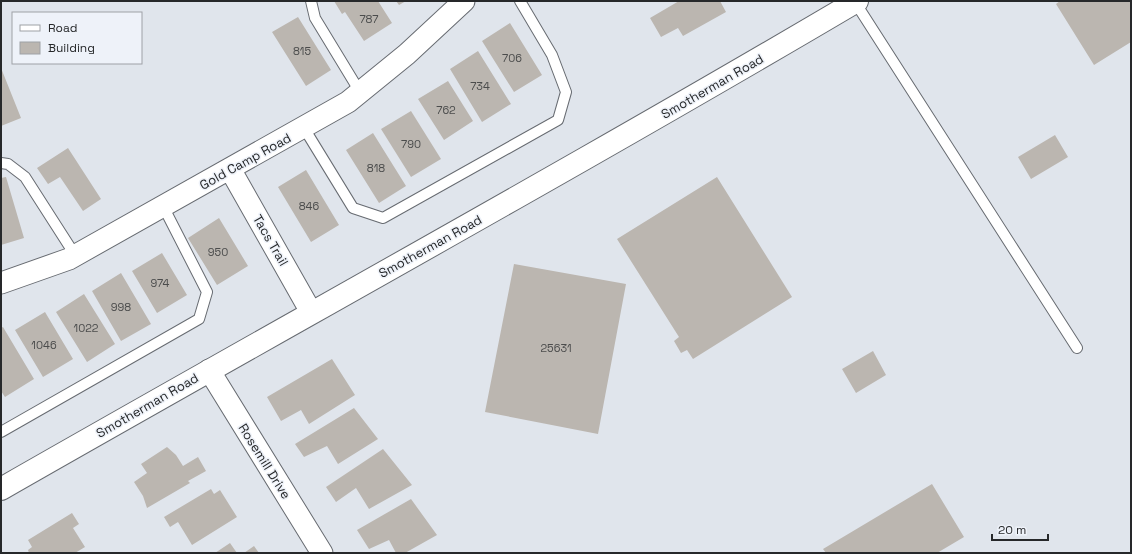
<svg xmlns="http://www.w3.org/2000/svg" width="1132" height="554" viewBox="0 0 1132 554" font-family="'Space Grotesk',sans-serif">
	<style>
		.building { fill: #bbb6b0 }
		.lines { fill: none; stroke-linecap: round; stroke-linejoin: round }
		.lane-casing { stroke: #676b71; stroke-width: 12 }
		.street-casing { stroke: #676b71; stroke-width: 23 }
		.secondary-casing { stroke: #676b71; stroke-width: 24 }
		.lane { stroke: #fff; stroke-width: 10 }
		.street { stroke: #fff; stroke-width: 21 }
		.secondary { stroke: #fff; stroke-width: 22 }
		.labels { text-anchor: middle; stroke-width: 3; stroke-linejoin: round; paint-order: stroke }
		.number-label { font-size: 11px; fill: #4b4c4c }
		.street-label { font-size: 13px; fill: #26282a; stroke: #eef2f9 }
	</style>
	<rect width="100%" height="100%" fill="#e0e5ec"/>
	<path class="building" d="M334,1h44l14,22 -28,18 -19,-29 -3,2z
		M396,1h10l-7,4z
		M679,1h41l6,11 -43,24 -5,-8 -17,9 -11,-19z
		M1060,1h71v41l-37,23 -38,-61z
		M298,17l33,53 -25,16 -34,-54z
		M510,23l32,52 -28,17 -32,-51z
		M478,51l33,53 -29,18 -32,-53z
		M1,68l20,50 -20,8z
		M448,81l25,40 -29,19 -26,-41z
		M411,111l30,48 -30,18 -30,-48z
		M373,133l33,53 -27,17 -33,-53z
		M1055,135l13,22 -37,22 -13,-22z
		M68,148l33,51 -18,12 -23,-34 -12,7 -11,-16z
		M306,170l33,55 -28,17 -33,-55z
		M6,177l18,61 -23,7v-67z
		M717,177l75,120 -99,62 -6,-9 -6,3 -7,-12 5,-4 -62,-98z
		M219,218l29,48 -31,19 -29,-47z
		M162,253l25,42 -30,18 -25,-42z
		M514,264l112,20 -28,150 -113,-22z
		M121,273l30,51 -30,17 -29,-50z
		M84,294l31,50 -28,18 -31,-50z
		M45,312l28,47 -30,18 -28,-47z
		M3,327l31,52 -29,18 -4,-6v-63z
		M873,351l13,24 -30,18 -14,-24z
		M332,359l23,36 -46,29 -8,-14 -20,11 -14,-24z
		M354,408l24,31 -40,25 -11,-18 -23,11 -9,-13z
		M167,447l9,8 7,11 15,-9 8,14 -18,10 2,2 -43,25 -4,-12 -9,-14 13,-9 -6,-9z
		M383,449l29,36 -43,24 -13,-21 -20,14 -10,-15z
		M932,484l32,53 -27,16h-111l-3,-4z
		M211,489l3,5 6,-4 17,27 -45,28 -14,-23 -8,5 -6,-10z
		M411,499l26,36 -32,18h-9l-7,-13 -20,9 -12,-19z
		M72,513l7,11 -6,4 12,19 -10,6h-46l-1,-3 4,-3 -4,-7z
		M230,543l7,10h-22z
		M254,546l5,7h-15z"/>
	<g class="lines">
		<g class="lane-casing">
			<path id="lane" d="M311,1l4,17 45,74
				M855,2l222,346
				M304,128l49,80 30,10 175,-98 8,-28 -14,-37 -32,-54
				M1,163l7,1 17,13 50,78
				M1,432l198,-113 8,-27 -44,-86"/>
		</g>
		<g class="street-casing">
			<path id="street" d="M230,169l81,143
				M1,283l68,-24 279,-157 59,-48 57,-53
				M209,370l113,183"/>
		</g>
		<g class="secondary-casing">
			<path id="secondary" d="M1,489c285,-163 573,-321 856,-488"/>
		</g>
		<use href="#lane" class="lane"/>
		<use href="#street" class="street"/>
		<use href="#secondary" class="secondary"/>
	</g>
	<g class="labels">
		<g class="number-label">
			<text x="369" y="23">787</text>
			<text x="302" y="55">815</text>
			<text x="512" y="62">706</text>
			<text x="480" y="90">734</text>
			<text x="446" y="114">762</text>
			<text x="411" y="148">790</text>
			<text x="376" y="172">818</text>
			<text x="309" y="210">846</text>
			<text x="218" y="256">950</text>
			<text x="160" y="287">974</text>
			<text x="121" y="311">998</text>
			<text x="86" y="332">1022</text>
			<text x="44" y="349">1046</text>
			<text x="556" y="352">25631</text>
		</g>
		<g class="street-label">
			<text transform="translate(712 86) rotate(-30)" y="5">Smotherman Road</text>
			<text transform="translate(245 161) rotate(-29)" y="5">Gold Camp Road</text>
			<text transform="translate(271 240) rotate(60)" y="5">Tacs Trail</text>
			<text transform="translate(430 246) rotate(-29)" y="5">Smotherman Road</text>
			<text transform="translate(147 405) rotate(-30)" y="5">Smotherman Road</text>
			<text transform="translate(265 461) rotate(58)" y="5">Rosemill Drive</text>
		</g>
	</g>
	<rect width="1132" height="554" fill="none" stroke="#26282a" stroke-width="4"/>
	<rect x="12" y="12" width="130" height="52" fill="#eef2f9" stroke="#9ea1a6"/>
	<rect x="20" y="25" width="20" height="6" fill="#ffffff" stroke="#9ea1a6"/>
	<text x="48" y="32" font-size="12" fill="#26282a">Road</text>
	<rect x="20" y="42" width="20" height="12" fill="#bbb6b0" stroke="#9ea1a6"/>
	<text x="48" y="52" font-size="12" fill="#26282a">Building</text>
	<path d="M992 534v6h56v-6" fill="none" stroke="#26282a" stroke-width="2"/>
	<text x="998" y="534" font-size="12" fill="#26282a" stroke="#eef2f9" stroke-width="3" paint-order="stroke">20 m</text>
</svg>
